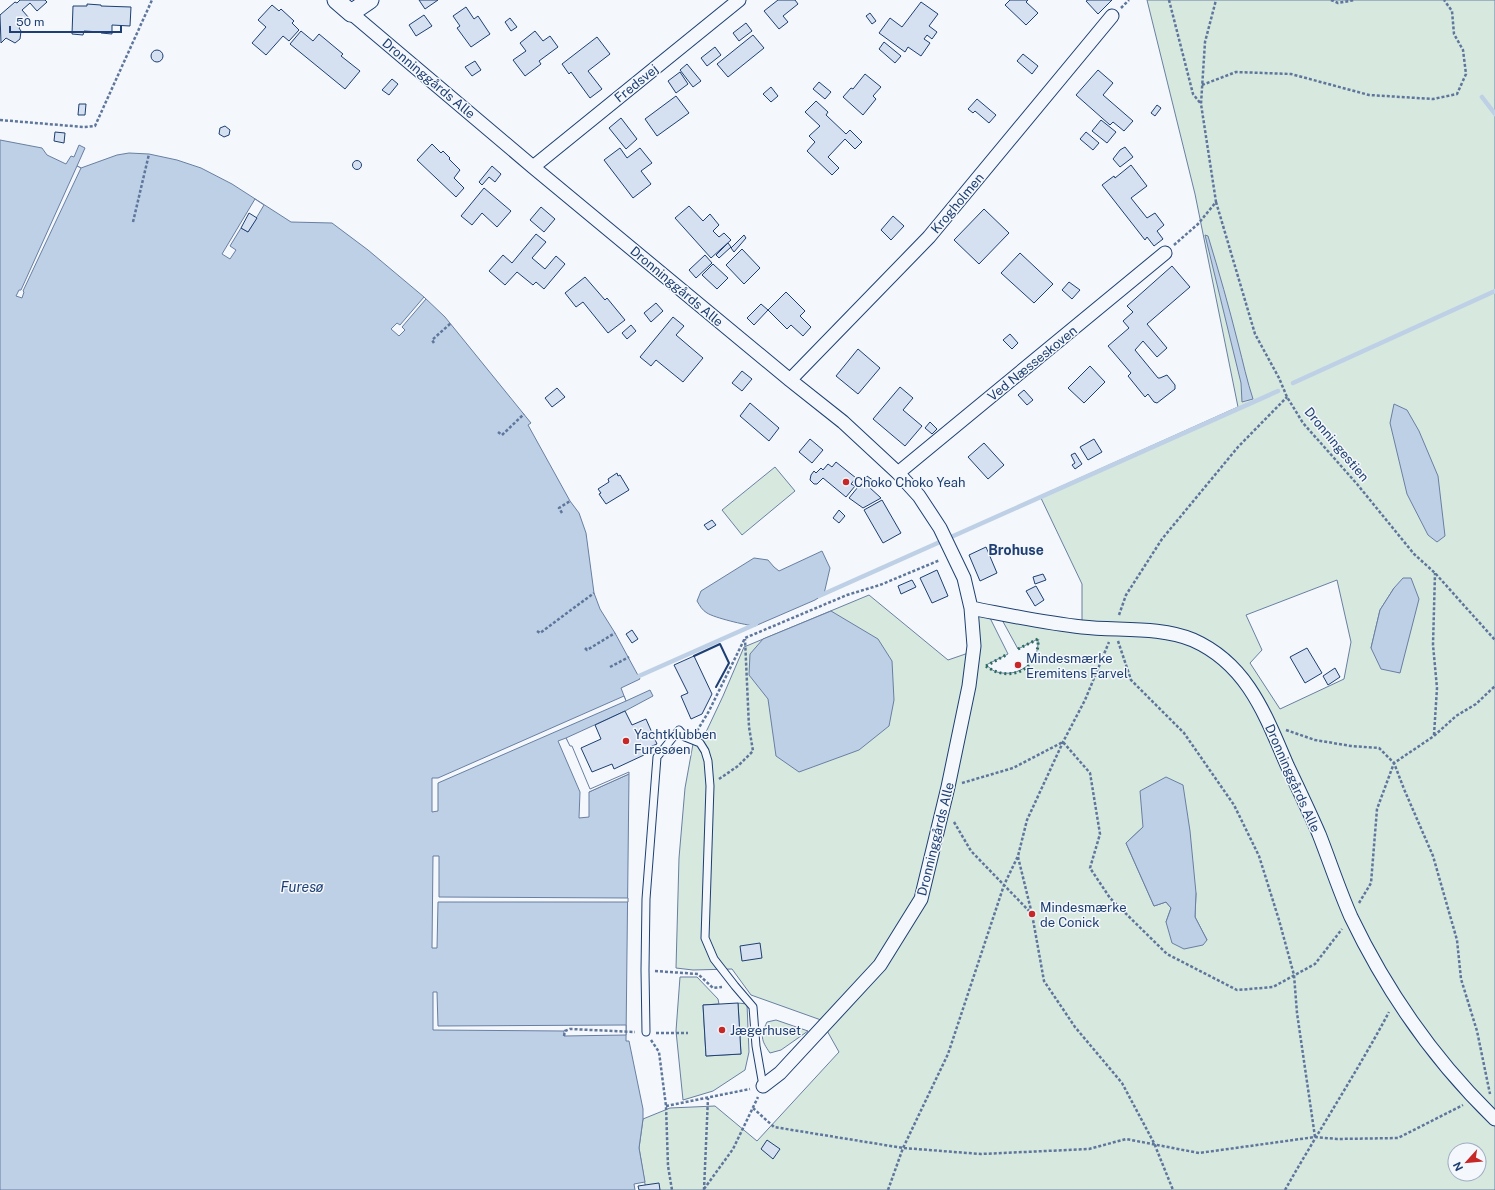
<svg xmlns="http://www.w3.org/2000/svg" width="1495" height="1190" viewBox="0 0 1495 1190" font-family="'Public Sans',sans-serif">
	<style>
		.green { fill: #d7e8df; stroke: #687fa3; fill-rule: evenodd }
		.water { fill: #bed0e5; stroke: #687fa3 }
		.pier { fill: #f4f7fb; stroke: #687fa3 }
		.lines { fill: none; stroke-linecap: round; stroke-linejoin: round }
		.stream { stroke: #bed0e5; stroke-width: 4.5 }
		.building { fill: #d5e0f0; stroke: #1d3f73 }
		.service-casing { stroke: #1d3f73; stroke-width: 9 }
		.minor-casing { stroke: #1d3f73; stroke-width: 15 }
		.tertiary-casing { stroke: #1d3f73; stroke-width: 19 }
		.path { stroke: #5e769c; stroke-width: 2.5; stroke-dasharray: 3 2; stroke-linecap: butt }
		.service { stroke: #f4f7fb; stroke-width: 7 }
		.minor { stroke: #f4f7fb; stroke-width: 13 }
		.tertiary { stroke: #f4f7fb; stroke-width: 17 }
		.hedge { stroke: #2c6c60; stroke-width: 3; stroke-dasharray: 2 3; stroke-linecap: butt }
		.wall { stroke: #1d3f73; stroke-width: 2 }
		.poi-dot { fill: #c62828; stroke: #f4f7fb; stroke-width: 1.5 }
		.labels { text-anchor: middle; stroke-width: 3; stroke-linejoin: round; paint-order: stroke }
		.street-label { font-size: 13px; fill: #1d3f73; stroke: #f4f7fb }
		.poi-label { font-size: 13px; fill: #1d3f73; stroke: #f4f7fb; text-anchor: start }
		.neighbourhood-label { font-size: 14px; font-weight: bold; fill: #1d3f73; stroke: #f4f7fb }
		.water-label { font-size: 14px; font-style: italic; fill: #1d3f73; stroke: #f4f7fb }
	</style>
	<rect width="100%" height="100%" fill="#f4f7fb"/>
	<path class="green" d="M1147,0h348v1190h-849l-7,-42 4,-29 27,-11 45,-2 42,35 82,-89 -18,-32 -70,-25 -19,-26 -39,1 -17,-2 3,-110 6,-70 8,-44 14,-14 16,-34 21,-49 125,-52 79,65 32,-11 -4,-33h13l19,38 -22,11c4,3 7,6 11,7 22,6 43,-10 41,-33l-20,10 -17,-31 81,14v-48l-42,-88 198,-89 -43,-213zM1337,580l14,62 -7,37 -64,30 -30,-46 12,-13 -16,-35zM1394,588l24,11 -19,74 -28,-25 9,-38zM1143,827l53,66 -1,24 12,23 -41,-18 5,-14 -5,-6 -12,4 -28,-63zM1455,1150h24v24h-24z
		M775,467l20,24 -53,44 -20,-25z
		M680,977h17l21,22 1,5 -16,1 3,51 35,-2 -3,-51 9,1 2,48 -4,18 -32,21 -30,9 -7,-69z
		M776,1020l32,11 -27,19 -11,3c-9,-13 -10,-17 -3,-31z"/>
	<path class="water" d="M0,140l42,8 5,7 19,9 5,-8 3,1 5,-12 6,3 -8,18 4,2 36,-13 12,-2 20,1 28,6 24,8 31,16 59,38 41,1 36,27 56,47 21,20 86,106 -3,2 42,76 9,12 7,20 8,60 6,16 15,24 25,46 -19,9 5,13 24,-11 3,6 -28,15 -59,27 23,54 40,-18 -3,267h3l14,68v10l-4,29 6,34 -11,2 1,6h-635z
		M1205,235l3,1c11,36 21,71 30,107 5,19 9,38 15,56l-11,3 -1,-19z
		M1394,404l13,6 12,21 19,45 7,60 -8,6 -9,-7 -21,-41 -17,-71z
		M822,551l8,17 -6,26 -9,6 -60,26c-10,-1 -40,-8 -48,-13 -5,-3 -7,-7 -10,-12l4,-10 53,-33 14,2 6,7 5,4z
		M1403,578h8l8,21 -19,74 -19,-4 -10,-21 9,-38 14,-22z
		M831,611l47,28 14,22 2,39 -5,26 -30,24 -60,22 -23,-16 -8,-57 -19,-24 1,-21 13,-15z
		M1166,777l17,8 7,46 6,62 -1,24 12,23 -4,5 -19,4 -12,-6 -6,-21 5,-14 -5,-6 -12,4 -28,-63 17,-16 -3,-36z"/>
	<path class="pier" d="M77,166l4,2 -58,123 1,1 -2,6 -6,-2 3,-6h2z
		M255,199l9,6 -16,27 -7,-4 -11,18 6,4 -6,9 -8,-5z
		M424,297l2,2 -24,28 3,3 -6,6 -8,-7 6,-6 3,2z
		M624,696l2,5 -188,82v28l-6,1v-34h6z
		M566,738l4,8h2l18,43 39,-17v2l-40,18v25l-10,1 1,-26 -22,-51z
		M433,856h6v41l189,1v4h-190l-1,46h-5z
		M433,992h4l1,34 188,-1v10l-62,1v-5l-131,-1z"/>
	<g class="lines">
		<path class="stream" d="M1482,97l13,17
			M1293,383l202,-92
			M819,596l459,-205
			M639,676l117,-52"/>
	</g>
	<path class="building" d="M20,0h25l2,2 -10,9 -7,-8 -8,7 7,8 -10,10 2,3 -1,8 -5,4 -9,-5 -5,5 -1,-28 15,-13 2,1z
		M419,0h19l-13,9z
		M778,0h17l3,4 -15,12 5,6 -9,7 -15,-18z
		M1010,0h18l-2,2 12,11 -12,12 -21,-20z
		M1088,0h24l-14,14 -12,-13z
		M921,2l17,12 -9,12 8,6 -5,7 -5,-4 -3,4 6,4 -9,13 -13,-9 -3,5 -26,-19 11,-15 12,9z
		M87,4l14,1v1l30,1 -1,19 -18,-1v9l-11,-1v-1l-17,-1 -1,4 -11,-1 1,-28h14z
		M272,5l7,6 2,-2 13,12 -2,2 7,7 -10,11 -6,-5 -17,19 -14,-12 14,-16 -8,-7z
		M466,7l8,12 4,-3 12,18 -19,13 -14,-19 3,-2 -7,-10z
		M870,13l6,8 -4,3 -6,-8z
		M424,15l8,11 -16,10 -7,-11z
		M510,18l7,9 -6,4 -6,-9z
		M746,23l6,8 -13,10 -6,-8z
		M301,31l12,10 6,-7 24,20 -2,2 19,15 -15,18 -55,-45z
		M535,31l8,10 7,-5 8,11 -19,14 2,3 -16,12 -12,-16 13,-9 -6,-8z
		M753,35l11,13 -36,29 -11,-13z
		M597,37l13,17 -22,17 14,18 -12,9 -19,-26 -2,2 -7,-10z
		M884,42l17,14 -6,7 -16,-14z
		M715,47l6,8 -14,11 -6,-8z
		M151 56a6 6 0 1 1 12 0a6 6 0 1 1-12 0Z
		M1023,54l15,12 -6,8 -15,-13z
		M475,61l6,9 -9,6 -7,-9z
		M687,64l14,17 -8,6 -13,-17z
		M1098,70l15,13 -10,12 30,26 -9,10 -11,-9 -3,3 -34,-30z
		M680,72l8,12 -12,9 -8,-12z
		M865,74l16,13 -8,9 3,3 -13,16 -20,-18 8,-9 2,1z
		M392,79l6,5 -9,11 -7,-5z
		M819,82l12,10 -6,7 -12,-10z
		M771,87l7,9 -7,6 -8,-8z
		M676,96l13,17 -32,23 -12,-17z
		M977,99l19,16 -7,8 -14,-12 -2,2 -5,-4z
		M816,101l12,11 -2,3 20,19 4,-4 12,12 -7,7 -10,-10 -17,18 11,11 -7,7 -25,-24 8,-9 -6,-6 11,-10 -15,-14z
		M79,104h7l-1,11h-7z
		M1157,105l4,3 -6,8 -4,-3z
		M621,118l16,21 -11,10 -17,-21z
		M1101,120l15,12 -9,11 -15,-12z
		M225,126l5,4 -1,5 -5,2 -5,-3 1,-6z
		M55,132l10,1 -1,10 -10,-2z
		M1086,132l13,11 -6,7 -13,-11z
		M432,144l9,9 2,-2 7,7 -1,1 11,11 -6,8 10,10 -8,9 -39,-37z
		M1125,147l8,10 -13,10 -7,-8 7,-9z
		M620,148l7,10 13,-10 12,15 -11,8 10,13 -18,14 -29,-38z
		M352.5 165a4.5 4.5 0 1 1 9 0a4.5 4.5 0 1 1-9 0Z
		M1131,165l16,21 -16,12 16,20 8,-5 9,12 -7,6 6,8 -9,7 -7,-9 -2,3 -43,-55 12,-9 1,2z
		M492,166l9,8 -6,8 -6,-5 -7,8 -3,-3z
		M484,188l27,23 -14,16 -15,-14 -10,12 -11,-9z
		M689,206l14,15 7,-7 9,11 -6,6 6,6 5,-4 7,7 -20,18 -36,-40z
		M541,207l14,12 -11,13 -14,-12z
		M984,209l25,24 -30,31 -25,-24z
		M249,213l8,5 -9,14 -7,-4z
		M893,216l11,10 -13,14 -10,-10z
		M536,234l10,8 -14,16 13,11 11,-13 9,8 -21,25 -8,-7 -3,3 -16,-13 -12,13 -16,-14 14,-16 9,8z
		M744,235l2,3 -12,14 -3,-4z
		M728,243l3,4 -12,11 -3,-3z
		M742,249l18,19 -16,16 -18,-19z
		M1020,253l33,31 -19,19 -33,-30z
		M705,255l7,8 -16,15 -7,-8z
		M713,264l15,14 -11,11 -15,-14z
		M1172,266l18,21 -43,37 20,24 -10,9 -14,-16 -8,9 23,28h2l7,-3 8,10v4l-18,14 -3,-1 -6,-8 -3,3 -17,-21 3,-3 -23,-27 21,-18 -6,-7 10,-9 -6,-6z
		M585,277l20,23 2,-2 18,22 -17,13 -25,-31 -7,5 -11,-14z
		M1069,282l11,8 -8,9 -10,-9z
		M786,292l19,19 -5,5 11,11 -8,9 -12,-11 -4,4 -19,-19z
		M656,303l7,8 -12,11 -7,-9z
		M761,304l7,6 -14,15 -7,-7z
		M673,317l11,9 -8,9 27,23 -20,24 -27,-22 -5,6 -11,-9z
		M631,325l5,6 -9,8 -5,-6z
		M1010,334l8,9 -6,6 -9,-9z
		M858,349l22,19 -22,26 -22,-18z
		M1090,366l15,16 -21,21 -16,-15z
		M742,371l10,8 -10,12 -10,-8z
		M900,387l13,11 -10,12 19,16 -17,20 -32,-27z
		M557,388l8,9 -13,10 -7,-9z
		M1024,390l9,10 -6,5 -9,-10z
		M750,403l29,25 -10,13 -29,-25z
		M930,422l7,7 -5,5 -7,-6z
		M810,439l13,11 -11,13 -13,-11z
		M1094,439l8,13 -14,8 -8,-13z
		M984,443l20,22 -16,14 -20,-22z
		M1075,453l7,11 -7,5 -3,-4 3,-2 -4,-8z
		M836,462l20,16 -5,6 4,2 -9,11 -23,-19 -6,6h-3l-4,-4 1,-5 3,-4 2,2 5,-5 2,2 5,-6 4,3z
		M617,473l1,3 2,-1 9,15 -23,14 -7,-10 2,-1 -3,-4 11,-7 -1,-3z
		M867,476l7,5 -5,6 12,11 -18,10 -14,-10z
		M882,500l19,33 -18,10 -19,-33z
		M839,510l6,6 -6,7 -6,-5z
		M712,520l4,5 -8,5 -4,-5z
		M986,547l11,26 -17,8 -11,-26z
		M937,570l11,26 -16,7 -12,-25z
		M1043,574l3,6 -11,4 -2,-7z
		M912,580l4,7 -15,7 -3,-8z
		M1036,586l8,14 -9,6 -9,-15z
		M632,630l6,9 -6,4 -6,-9z
		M1307,648l15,25 -17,10 -15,-26z
		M694,656l18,38 -10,20 -11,5 -10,-23 7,-3 -14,-28z
		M1335,668l5,9 -12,8 -5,-9z
		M625,711l7,14 14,-6 11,25 -15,6 2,5 -30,14 -2,-5 -20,8 -11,-24 20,-9 -6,-14z
		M760,943l2,15 -20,3 -2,-15z
		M738,1003l3,51 -35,2 -3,-51z
		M767,1140l13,9 -7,10 -12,-10z
		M659,1183l1,7h-21l-1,-4z"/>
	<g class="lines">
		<g class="service-casing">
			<path id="service" d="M646,1032l-1,-62 1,-71 11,-142 22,-27 6,7 15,6 5,8 3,10 2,25 -5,152 9,21 21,27 18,21 3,39 7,40"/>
		</g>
		<g class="minor-casing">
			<path id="minor" d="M351,13l182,154 257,213 53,42 55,51 21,23 21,32 24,50 7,30 3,38 -5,40 -21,101 -27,112 -41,66 -100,108 -17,13
				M533,167l206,-167
				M790,380l139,-143 183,-221
				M898,473l267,-220
				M971,608c37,7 73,15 111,19 35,4 78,-1 111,13 54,24 72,74 94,125 11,23 22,46 32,69 11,28 20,56 32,83 36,75 84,144 144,202"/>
		</g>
		<g class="tertiary-casing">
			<path id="tertiary" d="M336,0l15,13 19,-13"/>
		</g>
		<path class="path" d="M1169,0l24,94 8,10
			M1331,0l7,3 17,-3
			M1121,8l8,-8
			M1202,85l34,-13 55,2 78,21 64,4 24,-5 9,-20 -3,-24 -9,-16 -2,-23 -8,-11
			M0,120l84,7 11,-1 57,-126
			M1216,202l39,132 24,44 8,19 16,26 54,61 57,70 21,19 60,67
			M133,222l16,-68
			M1174,245l24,-21 18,-22 -15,-98 4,-62 11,-42
			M434,343l-2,-3 19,-17
			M498,432l4,3 22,-21
			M562,513l-3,-5 11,-7
			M1119,615l7,-20 36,-56 76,-92 49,-50
			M537,631l3,2 54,-40
			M1118,641l13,39 53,53 50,72 25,51 20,64 15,55 3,38 18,124
			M585,648l2,2 28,-17
			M610,667l19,-10
			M1286,730l29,10 36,6 28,2 15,15 10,26 29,67 24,84 4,39 16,52 13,63
			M697,731l12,-20 36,-73 102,-43 33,-10 60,-25
			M1434,735l3,-47 -4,-43 2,-72
			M719,779l19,-13 15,-15 -4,-24 -4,-88
			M962,783l51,-15 50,-26 27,31 10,61 -10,34 20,30 57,56 70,36 36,-3 42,-23 27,-35
			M954,822l17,29 61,63
			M1018,857l14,57 12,67 31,46 47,56 32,60 19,47
			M1359,903l12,-20 6,-74 17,-46 40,-27 22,-20 20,-12 19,-18
			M655,971l43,3 15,14 9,-1
			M656,1033h32
			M564,1036l1,-5 5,-2 65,3
			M651,1040l8,12 7,54 2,60 4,24
			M666,1106l84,-17
			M753,1108l21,19 129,21 78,6 108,-5 37,-10 73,14 116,-16 22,2 61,-1 65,-33
			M704,1189l29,-40 25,-52
			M704,1190l4,-92
			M888,1190l15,-42 45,-94 56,-169 14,-29 9,-36 36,-78 22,-42 24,-58
			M1285,1190c34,-60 72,-118 104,-178"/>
		<use href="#service" class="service"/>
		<use href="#minor" class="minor"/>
		<use href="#tertiary" class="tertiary"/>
		<path class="hedge" d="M1018,649l20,-10
			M986,666c24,18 54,3 52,-27
			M986,666l20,-11"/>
		<path class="wall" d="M694,656l26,-12 9,19 -13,24"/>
	</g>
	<g class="poi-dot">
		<circle cx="846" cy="482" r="4"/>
		<circle cx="1018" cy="665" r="4"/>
		<circle cx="626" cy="741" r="4"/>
		<circle cx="1032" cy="914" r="4"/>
		<circle cx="722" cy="1030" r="4"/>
	</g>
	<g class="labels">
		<g class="street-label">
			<text transform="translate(429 78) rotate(40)" y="5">Dronninggårds Alle</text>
			<text transform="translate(636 83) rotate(-39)" y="5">Fredsvej</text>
			<text transform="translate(957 203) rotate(-50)" y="5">Krogholmen</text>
			<text transform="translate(677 286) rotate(40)" y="5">Dronninggårds Alle</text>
			<text transform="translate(1032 363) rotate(-39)" y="5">Ved Næsseskoven</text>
			<text transform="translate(1337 444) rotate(50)" y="5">Dronningestien</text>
			<text transform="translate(1293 778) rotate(66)" y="5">Dronninggårds Alle</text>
			<text transform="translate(935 839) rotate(-76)" y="5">Dronninggårds Alle</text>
		</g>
		<g class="poi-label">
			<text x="854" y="487">Choko Choko Yeah</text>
			<text x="1026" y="663">Mindesmærke<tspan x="1026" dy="15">Eremitens Farvel</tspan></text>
			<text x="634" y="739">Yachtklubben<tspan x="634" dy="15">Furesøen</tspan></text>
			<text x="1040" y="912">Mindesmærke<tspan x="1040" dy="15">de Conick</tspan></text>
			<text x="730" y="1035">Jægerhuset</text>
		</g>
		<g class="neighbourhood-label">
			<text x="1016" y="555">Brohuse</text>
		</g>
		<g class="water-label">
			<text x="302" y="892">Furesø</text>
		</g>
	</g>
	<g transform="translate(1467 1162) rotate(243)"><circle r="19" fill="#f4f7fb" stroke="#9eadc5"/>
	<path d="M0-3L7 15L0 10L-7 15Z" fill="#c62828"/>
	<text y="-6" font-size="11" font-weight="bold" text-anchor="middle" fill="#1d3f73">N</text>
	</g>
	<path d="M10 26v6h111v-6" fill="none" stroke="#1d3f73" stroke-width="2"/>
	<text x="16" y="26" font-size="12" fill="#1d3f73" stroke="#f4f7fb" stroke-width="3" paint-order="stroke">50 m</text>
</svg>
